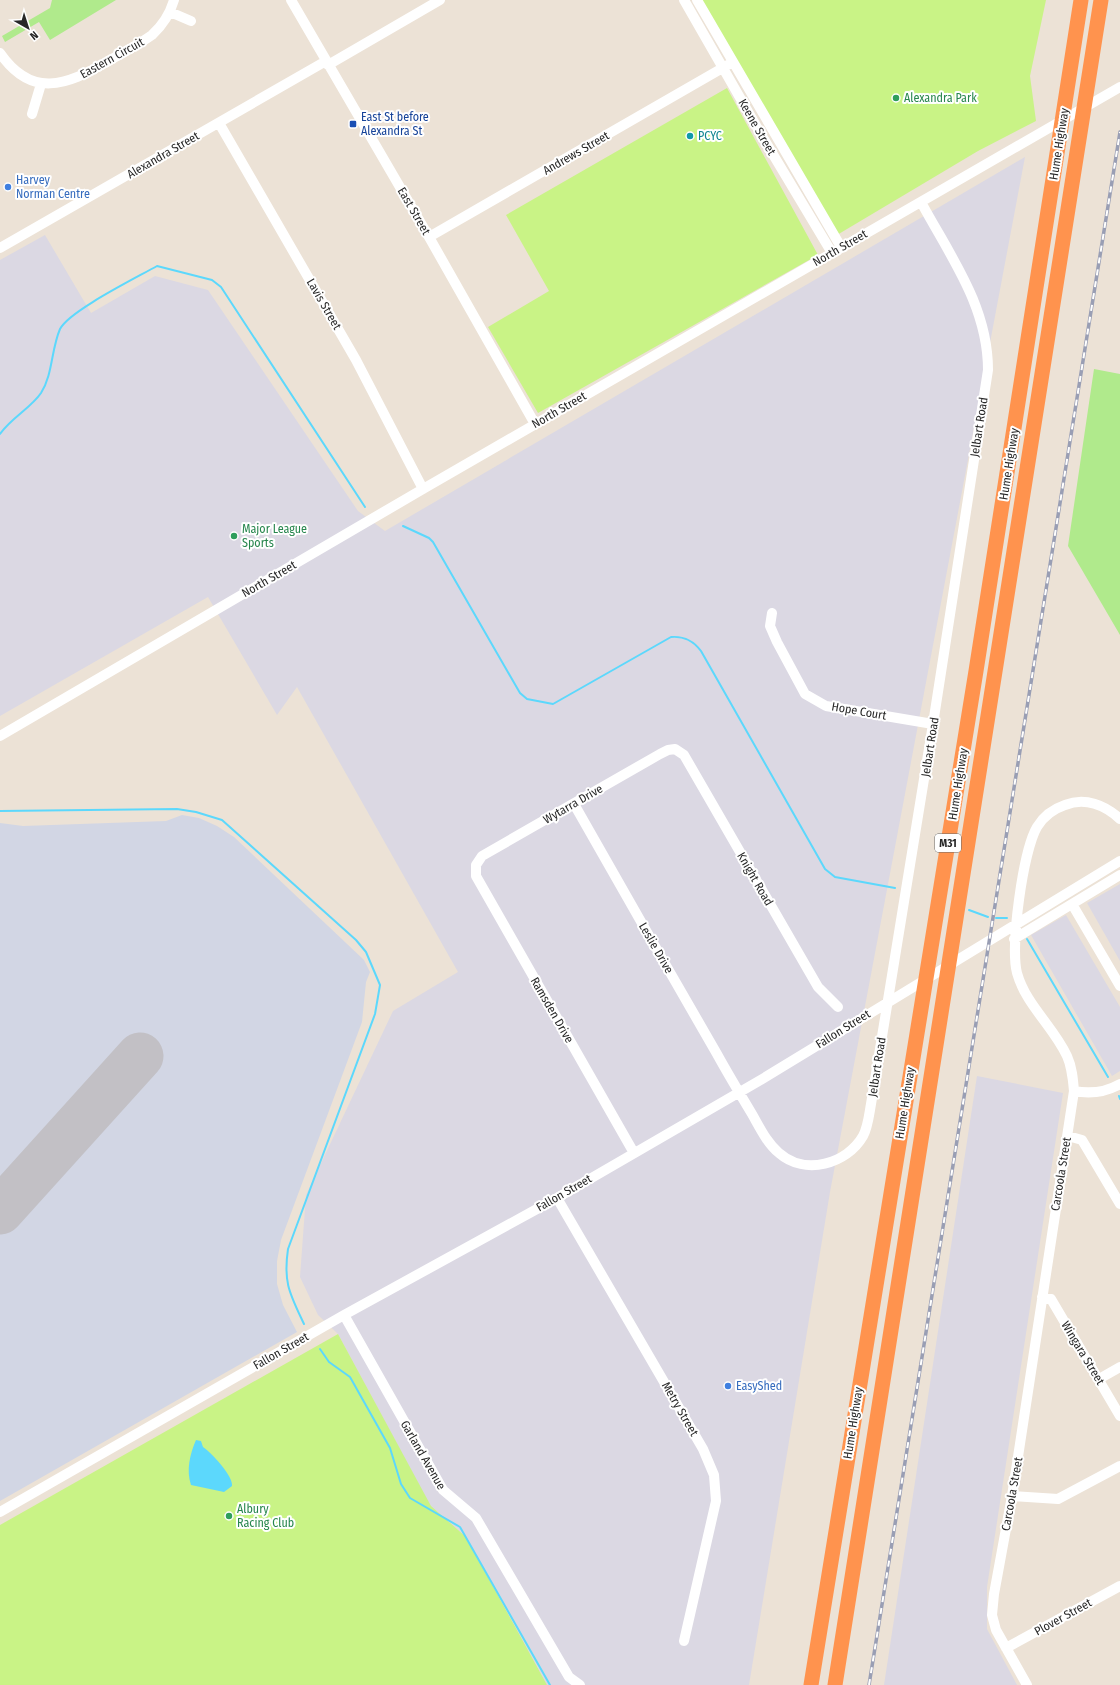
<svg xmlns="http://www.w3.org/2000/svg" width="1120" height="1685" viewBox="0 0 1120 1685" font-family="'Fira Sans Condensed',sans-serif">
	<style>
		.industrial { fill: #dbd8e3 }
		.airport { fill: #d2d6e4 }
		.green { fill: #b0ea8c }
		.pitch { fill: #c9f386 }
		.water { fill: #5cd8fc }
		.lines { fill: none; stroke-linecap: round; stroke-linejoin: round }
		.stream { stroke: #5cd8fc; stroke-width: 2 }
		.taxiway { stroke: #c2c0c5; stroke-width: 19 }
		.runway { stroke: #c2c0c5; stroke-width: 47 }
		.minor { stroke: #fff; stroke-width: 10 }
		.highway { stroke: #ff934e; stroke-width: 15 }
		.rail-casing { stroke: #999eb4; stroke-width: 3.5 }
		.rail { stroke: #fff; stroke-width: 2; stroke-dasharray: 6; stroke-linecap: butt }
		.leisure-dot { fill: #2e9e5b; stroke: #fff; stroke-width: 1.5 }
		.transit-dot { fill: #1a4fb4; stroke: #fff; stroke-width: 1.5 }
		.culture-dot { fill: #0f9aa8; stroke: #fff; stroke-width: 1.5 }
		.shop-dot { fill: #3f7fe0; stroke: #fff; stroke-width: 1.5 }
		.labels { text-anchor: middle; stroke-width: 4; stroke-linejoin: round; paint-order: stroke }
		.shield { fill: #fff; stroke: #686868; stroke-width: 1 }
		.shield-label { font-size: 11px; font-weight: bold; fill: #272727 }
		.street-label { font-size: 12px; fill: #272727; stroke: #fff }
		.leisure-label { font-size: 12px; fill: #27864d; stroke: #fff; text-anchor: start }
		.transit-label { font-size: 12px; fill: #164399; stroke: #fff; text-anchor: start }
		.culture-label { font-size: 12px; fill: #0d838f; stroke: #fff; text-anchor: start }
		.shop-label { font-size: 12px; fill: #366cbe; stroke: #fff; text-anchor: start }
	</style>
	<rect width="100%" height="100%" fill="#ece2d6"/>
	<path class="industrial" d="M1025,157l-195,1035 -81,493h-202l-81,-148 -35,-30 -93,-173 -20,-19 -18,-38 6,-82 87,-184 65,-39 -161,-285 -20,28 -69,-118 -208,119v-456l45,-25 46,78 64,-37 53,14 150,221 27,20z
		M1120,884v77l-33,-58z
		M1066,915l54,92v64l-8,5 -81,-141z
		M977,1076l86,17 -76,494v42l30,56h-133z"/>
	<path class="airport" d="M182,815l17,3 18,8 17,11 130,123 6,12 -4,10 -4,40 -81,218 -4,21v23l6,21 14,27 -297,169v-678l23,3 143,-5z"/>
	<path class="green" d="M52,0h64l-66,40 -11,-18 -34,20 -3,-6 48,-28z
		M1094,369l26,5v261l-52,-89z"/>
	<path class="pitch" d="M702,0h344l-16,76 6,45 -58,30 -141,84z
		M727,88l91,167 -280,158 -50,-86 61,-36 -43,-76z
		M338,1334l93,172 35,31 81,148h-547v-160z"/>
	<path class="water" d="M196,1440l5,1 2,6c8,5 31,30 29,39l-8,6 -33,-7c-5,-15 -1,-31 5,-45z"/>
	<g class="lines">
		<path class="stream" d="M0,434c11,-16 31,-26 41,-41 12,-19 10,-43 19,-64 9,-18 76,-51 97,-63l55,14 9,7 144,220
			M403,526l26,12 4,4 87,151 7,6 26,5 118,-67c13,-1 22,3 30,14l124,218 10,8 60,11
			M0,811l177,-2 19,3 26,8 134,120 10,12 14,33 -5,29 -87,235c-5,34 2,45 16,75
			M969,910l19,7
			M996,918h11
			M1027,939l81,138
			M1119,1096l1,3
			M320,1349l9,13 21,15 40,71 11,36 9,14 50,29 90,158"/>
		<path class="taxiway" d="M0,1209l37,-39"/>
		<path class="runway" d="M0,1211l140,-155"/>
		<path class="minor" d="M291,0l138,237 106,187
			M684,0l78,136 70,117
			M697,0l144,247
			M170,12l21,9
			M0,53c32,46 66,32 107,9 15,-9 31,-17 45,-27 11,-10 18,-21 22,-35
			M328,65l112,-65
			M32,114l9,-30
			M219,123l137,237 67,129
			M429,237l304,-175
			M0,248l326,-187
			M772,613l-2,13 7,16 28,52 21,12 107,18
			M0,736l423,-247 697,-402
			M574,804c47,83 95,167 143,250 11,20 23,40 35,60 8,14 15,29 27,39 26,23 68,11 84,-17 5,-9 6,-21 8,-32l62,-380 55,-354c0,-64 -38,-114 -67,-168
			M1072,904l48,82
			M1014,939l106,-64
			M1074,1091c16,3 32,1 46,-7
			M1068,1136l14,4 38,64
			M634,1153l-158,-277v-11l6,-9 178,-102 8,-4 7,-1 9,6 134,232 20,20
			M557,1198l146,251 11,26 2,26 -32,140
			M1042,1297l9,2 69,117
			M344,1315l99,175 33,28 93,159 11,8
			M1099,1379l21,-12
			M1012,1496l46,3 62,-33
			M0,1512l344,-197 213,-117 207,-120 356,-217
			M1006,1648l114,-62
			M1027,1685l-31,-55 -4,-15 2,-21 18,-98 62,-405c-1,-12 -2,-24 -7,-35 -14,-30 -41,-51 -50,-83 -7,-27 6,-122 20,-146 6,-10 16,-18 28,-22 20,-8 40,0 55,14"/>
		<path class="highway" d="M811,1685l165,-1014 105,-671
			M835,1685l266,-1685"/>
		<g class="rail-casing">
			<path id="rail" d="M869,1685l251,-1553"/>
		</g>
		<use href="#rail" class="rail"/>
	</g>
	<g class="leisure-dot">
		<circle cx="896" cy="98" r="4"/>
		<circle cx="234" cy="536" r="4"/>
		<circle cx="229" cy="1516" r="4"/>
	</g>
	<rect class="transit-dot" x="349" y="120" width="8" height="8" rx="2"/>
	<circle class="culture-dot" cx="690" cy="136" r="4"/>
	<g class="shop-dot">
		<circle cx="8" cy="187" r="4"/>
		<circle cx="728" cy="1386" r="4"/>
	</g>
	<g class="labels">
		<rect class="shield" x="935" y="834" width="26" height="18" rx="3"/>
		<g class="shield-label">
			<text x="948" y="847">M31</text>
		</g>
		<g class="street-label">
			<text transform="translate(112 58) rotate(-29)" y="4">Eastern Circuit</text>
			<text transform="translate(757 127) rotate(60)" y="4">Keene Street</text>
			<text transform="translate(1059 144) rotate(-81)" y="4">Hume Highway</text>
			<text transform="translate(576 153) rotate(-30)" y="4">Andrews Street</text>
			<text transform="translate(163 155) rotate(-30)" y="4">Alexandra Street</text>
			<text transform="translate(414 211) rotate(60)" y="4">East Street</text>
			<text transform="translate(840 248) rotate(-30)" y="4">North Street</text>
			<text transform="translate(324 304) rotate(60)" y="4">Lavis Street</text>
			<text transform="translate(559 410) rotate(-30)" y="4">North Street</text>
			<text transform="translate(979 427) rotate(-81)" y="4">Jelbart Road</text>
			<text transform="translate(1009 464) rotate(-81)" y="4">Hume Highway</text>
			<text transform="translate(269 579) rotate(-30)" y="4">North Street</text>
			<text transform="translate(859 711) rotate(10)" y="4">Hope Court</text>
			<text transform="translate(930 747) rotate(-81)" y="4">Jelbart Road</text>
			<text transform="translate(958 784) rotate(-81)" y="4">Hume Highway</text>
			<text transform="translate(573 804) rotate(-30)" y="4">Wytarra Drive</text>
			<text transform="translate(755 879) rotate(60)" y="4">Knight Road</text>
			<text transform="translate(656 948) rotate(60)" y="4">Leslie Drive</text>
			<text transform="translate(552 1010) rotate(60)" y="4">Ramsden Drive</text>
			<text transform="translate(843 1029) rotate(-32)" y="4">Fallon Street</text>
			<text transform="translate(877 1067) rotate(-81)" y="4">Jelbart Road</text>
			<text transform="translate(905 1103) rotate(-81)" y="4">Hume Highway</text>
			<text transform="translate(1061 1174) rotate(-81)" y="4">Carcoola Street</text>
			<text transform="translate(564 1193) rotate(-30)" y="4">Fallon Street</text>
			<text transform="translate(281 1351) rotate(-30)" y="4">Fallon Street</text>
			<text transform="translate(1083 1353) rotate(59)" y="4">Wingara Street</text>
			<text transform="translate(680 1409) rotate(60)" y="4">Metry Street</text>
			<text transform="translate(853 1423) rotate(-81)" y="4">Hume Highway</text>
			<text transform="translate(423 1455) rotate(60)" y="4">Garland Avenue</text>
			<text transform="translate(1012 1494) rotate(-80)" y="4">Carcoola Street</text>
			<text transform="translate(1063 1617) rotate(-29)" y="4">Plover Street</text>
		</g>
		<g class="leisure-label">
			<text x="904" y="102">Alexandra Park</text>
			<text x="242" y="533">Major League<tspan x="242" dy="14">Sports</tspan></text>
			<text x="237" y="1513">Albury<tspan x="237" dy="14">Racing Club</tspan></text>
		</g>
		<g class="transit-label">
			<text x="361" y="121">East St before<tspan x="361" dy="14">Alexandra St</tspan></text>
		</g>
		<g class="culture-label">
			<text x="698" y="140">PCYC</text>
		</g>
		<g class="shop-label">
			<text x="16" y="184">Harvey<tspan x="16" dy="14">Norman Centre</tspan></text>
			<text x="736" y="1390">EasyShed</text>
		</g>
	</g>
	<g transform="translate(28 28) rotate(141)" stroke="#ffffff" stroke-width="3" paint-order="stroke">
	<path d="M0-3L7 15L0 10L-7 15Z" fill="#272727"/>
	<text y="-6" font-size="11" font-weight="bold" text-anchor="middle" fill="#272727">N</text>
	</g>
</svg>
